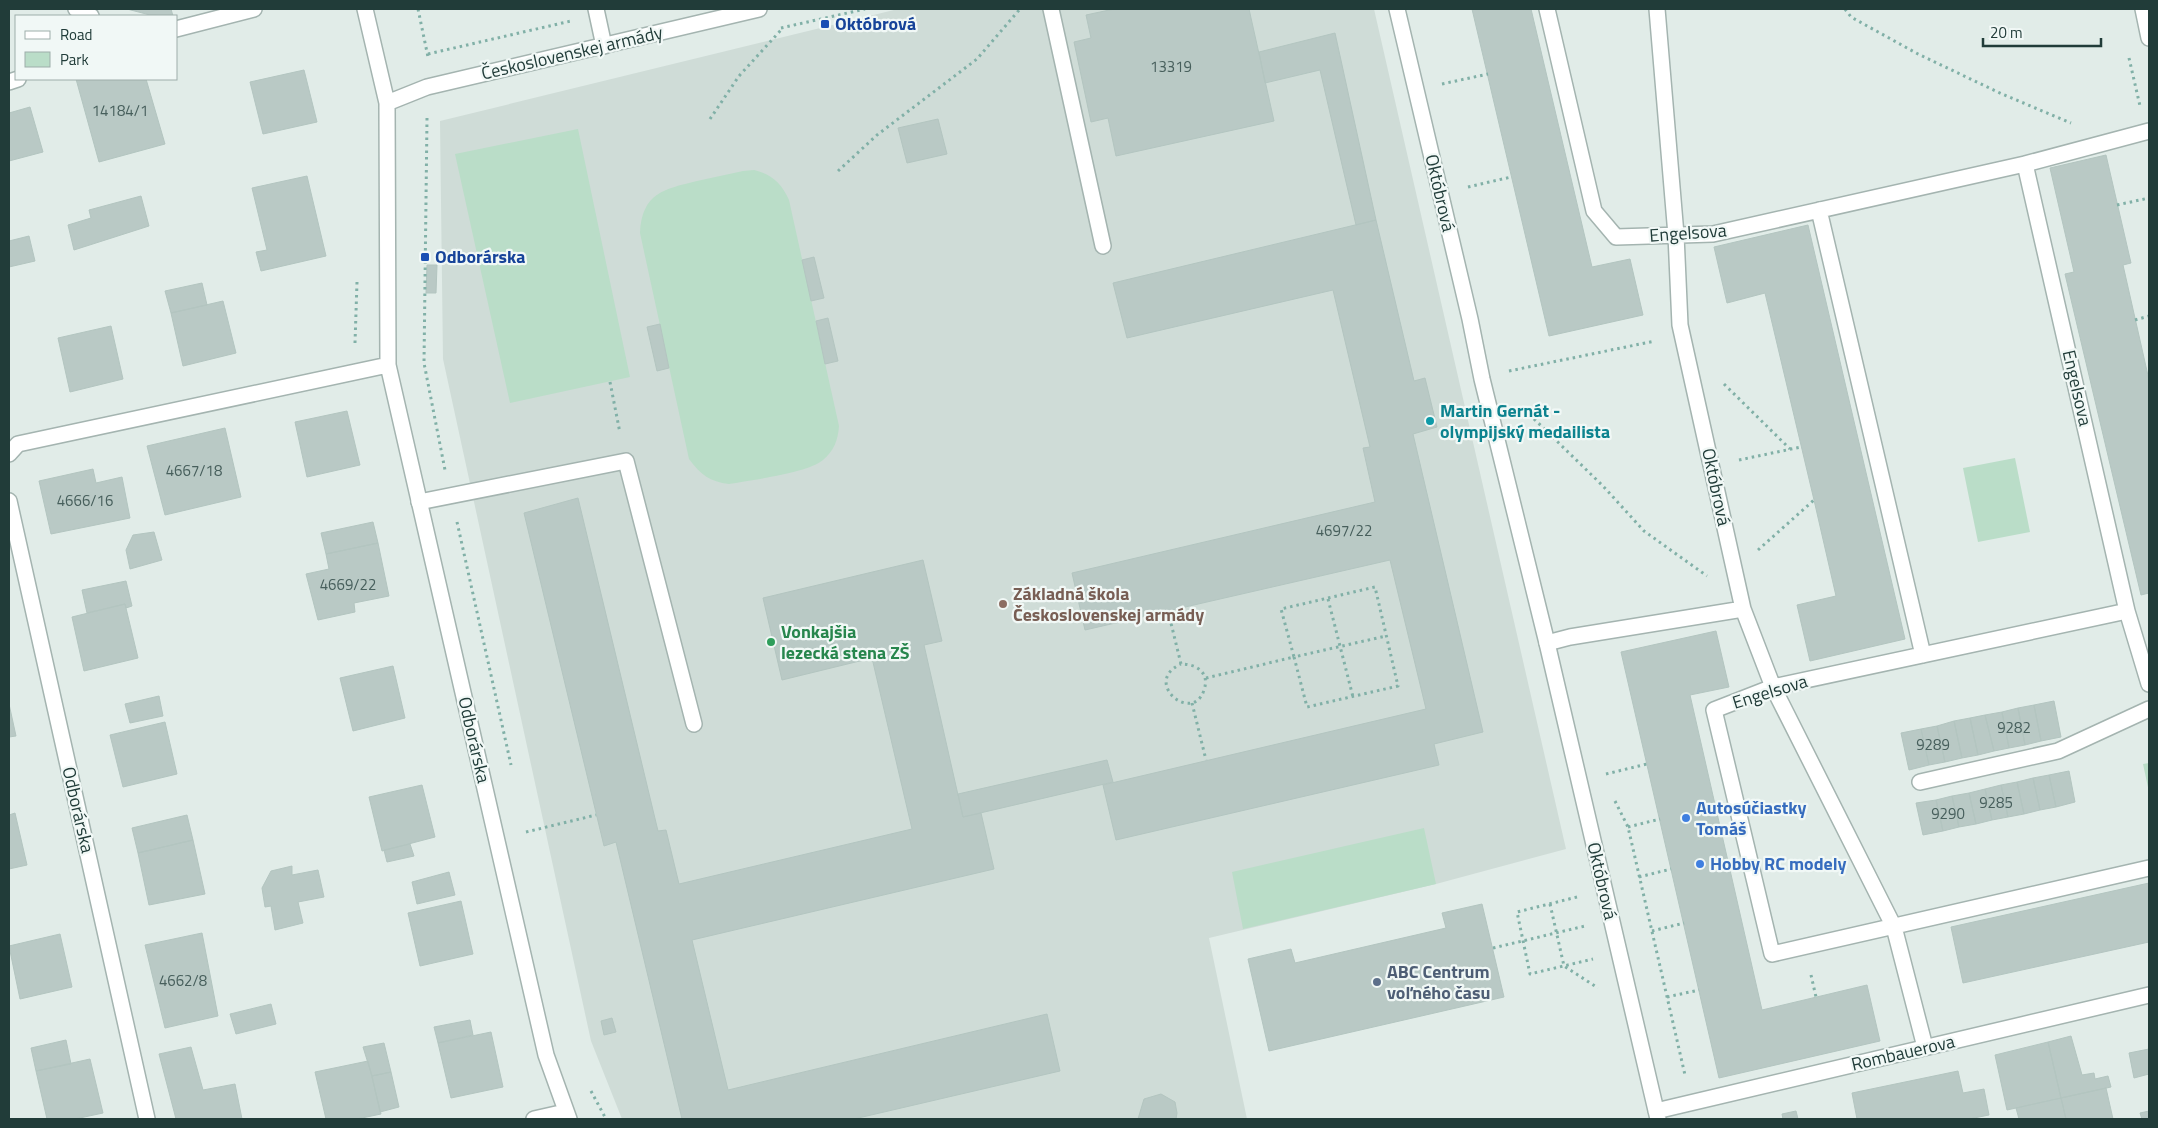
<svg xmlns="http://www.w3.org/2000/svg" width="2158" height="1128" viewBox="0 0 2158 1128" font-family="'Titillium Web',sans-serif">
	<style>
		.built { fill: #cfdcd7 }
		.green { fill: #baddc8 }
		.building { fill: #b9c9c5; stroke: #b3c5c0 }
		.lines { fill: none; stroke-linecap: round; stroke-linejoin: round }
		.service-casing { stroke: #a4b4b0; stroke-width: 18 }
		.minor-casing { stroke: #a4b4b0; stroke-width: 18 }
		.path { stroke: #81b0a7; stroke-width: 3; stroke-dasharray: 2.5 4; stroke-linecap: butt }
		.service { stroke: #fff; stroke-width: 15 }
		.minor { stroke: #fff; stroke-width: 15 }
		.transit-dot { fill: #1a4fb4; stroke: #f1f8f6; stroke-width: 2 }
		.culture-dot { fill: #0f9aa8; stroke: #f1f8f6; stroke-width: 2 }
		.education-dot { fill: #8d6e63; stroke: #f1f8f6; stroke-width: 2 }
		.leisure-dot { fill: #2e9e5b; stroke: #f1f8f6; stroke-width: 2 }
		.shop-dot { fill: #3f7fe0; stroke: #f1f8f6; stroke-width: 2 }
		.service-dot { fill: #5c6f8a; stroke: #f1f8f6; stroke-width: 2 }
		.labels { text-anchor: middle; stroke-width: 4.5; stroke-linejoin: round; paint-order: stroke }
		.number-label { font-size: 15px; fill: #475f5c }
		.transit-label { font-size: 18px; font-weight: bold; fill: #164399; stroke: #f1f8f6; text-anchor: start }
		.street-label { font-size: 18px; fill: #213c39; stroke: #f1f8f6 }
		.culture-label { font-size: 18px; font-weight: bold; fill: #0d838f; stroke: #f1f8f6; text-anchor: start }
		.education-label { font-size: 18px; font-weight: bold; fill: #785e54; stroke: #f1f8f6; text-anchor: start }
		.leisure-label { font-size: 18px; font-weight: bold; fill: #27864d; stroke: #f1f8f6; text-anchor: start }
		.shop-label { font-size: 18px; font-weight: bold; fill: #366cbe; stroke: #f1f8f6; text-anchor: start }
		.service-label { font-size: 18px; font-weight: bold; fill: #4e5e75; stroke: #f1f8f6; text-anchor: start }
	</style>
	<rect width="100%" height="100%" fill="#e1ece8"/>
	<path class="built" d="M898,9h476l192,840 -130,35 -227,54 38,181h-625l-31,-78 -148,-682 -3,-238z"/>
	<path class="green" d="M578,129l52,248 -120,26 -55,-249z
		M754,170c19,5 27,13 35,30l50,226c-1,14 -5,25 -16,34 -15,13 -72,20 -94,24 -19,-2 -29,-10 -40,-25l-49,-226c2,-40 24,-44 57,-52 15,-3 31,-7 46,-10z
		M2015,458l15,74 -52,10 -15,-74z
		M2149,763v29l-6,-28z
		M1424,828l12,56 -193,45 -11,-57z"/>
	<path class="building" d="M127,9h44l2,7 -23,-1z
		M1114,9h135l25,112 -158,35 -8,-38 -17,4 -17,-80 17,-4 -5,-23z
		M1472,9h59l61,258 38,-8 13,56 -94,21z
		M1335,33l41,187 -20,5 -36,-155 -55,13 -6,-31z
		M304,70l13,52 -54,12 -13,-52z
		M76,79h70l19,65 -66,18z
		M30,107l13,45 -34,9v-48z
		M938,119l9,35 -40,9 -9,-35z
		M2106,155l25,108 -8,2 26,115v213l-8,2 -76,-321 9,-2 -24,-104z
		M307,176l19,80 -65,15 -5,-19 11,-2 -15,-62z
		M141,196l8,30 -75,24 -6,-25 23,-7 -2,-8z
		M1376,220l38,161 11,-3 12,49 -24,7 70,298 -49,12 5,21 -323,75 -13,-55 323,-76 -36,-149 -305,70 -13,-57 303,-71 -12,-54 7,-1 -37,-157 -206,48 -14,-55z
		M1808,225l97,414 -95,22 -13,-56 39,-9 -22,-96 -49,-207 -38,10 -13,-56z
		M29,236l6,25 -26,6v-26z
		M814,257l10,41 -13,3 -9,-41z
		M427,265h10l-1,28h-10z
		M202,283l5,22 -36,8 -6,-22z
		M223,301l13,52 -53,13 -12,-53z
		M828,318l10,43 -13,3 -9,-43z
		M660,324l9,44 -12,3 -10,-44z
		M111,326l12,53 -53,13 -12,-54z
		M347,411l13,54 -53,12 -12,-55z
		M225,428l16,69 -76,18 -18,-69z
		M93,469l3,14 26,-6 8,41 -79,16 -12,-53z
		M578,498l80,333 8,-1 13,54 233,-55 -40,-171 -90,22 -19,-82 160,-38 19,81 -18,4 39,172 18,-4 13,56 -302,71 36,150 319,-76 13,57 -206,48h-172l-66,-277 -12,4 -80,-333z
		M373,522l5,21 -52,11 -5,-21z
		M154,532l8,28 -32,9 -4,-19 7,-15z
		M378,543l11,53 -35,7 1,9 -37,8 -12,-46 23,-5 -3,-15z
		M126,581l6,25 -6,2 -1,-4 -38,9 -5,-23z
		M125,604l13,54 -54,13 -12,-54z
		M1716,631l13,56 -39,8 72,315 105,-25 13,56 -161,37 -98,-426z
		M393,666l12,52 -52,13 -13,-53z
		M159,696l4,20 -33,7 -5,-19z
		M2054,701l7,36 -20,4 -7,-36z
		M9,704l7,32 -7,1z
		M2034,705l7,36 -16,4 -7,-37z
		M2018,708l7,37 -16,3 -7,-36z
		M2002,712l7,36 -15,3 -9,-36z
		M1985,715l9,36 -16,4 -8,-37z
		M1970,718l8,37 -16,3 -8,-37z
		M1954,721l8,37 -17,4 -8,-36z
		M165,722l12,52 -54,13 -13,-52z
		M1937,726l8,36 -16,3 -8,-36z
		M1921,729l8,36 -20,5 -8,-37z
		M1107,760l6,22 -150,35 -5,-23z
		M2069,771l6,31 -19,5 -7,-32z
		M2049,775l7,32 -16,3 -7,-32z
		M2033,778l7,32 -16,4 -7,-32z
		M2017,782l7,32 -16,3 -7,-32z
		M422,785l13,52 -53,14 -13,-54z
		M2001,785l7,32 -16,3 -7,-31z
		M1985,789l7,31 -16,4 -7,-31z
		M1969,793l7,31 -17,3 -7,-31z
		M1952,796l7,31 -16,4 -7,-31z
		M1936,800l7,31 -20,4 -7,-32z
		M15,813l12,52 -18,4v-54z
		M187,815l6,25 -55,13 -6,-25z
		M193,840l12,54 -56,11 -11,-52z
		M410,844l4,12 -27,6 -3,-12z
		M292,866v9l26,-5 6,27 -26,5 5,21 -28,7 -4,-24 -6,1 -3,-19 9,-17z
		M449,872l6,23 -38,9 -5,-22z
		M2149,883v59l-186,41 -12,-56z
		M461,901l12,53 -53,12 -12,-53z
		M1482,904l22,93 -235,54 -21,-92 43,-10 4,14 151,-35 -4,-15z
		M202,933l16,83 -53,12 -20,-83z
		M60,934l12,53 -52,12 -11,-53z
		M271,1004l5,20 -40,10 -6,-20z
		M612,1018l4,14 -12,3 -3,-14z
		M470,1020l3,15 -35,8 -4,-16z
		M491,1032l12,55 -52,11 -13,-55z
		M2071,1036l11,39 12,-2 1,6 13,-3 3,11 -50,11 -13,-56z
		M66,1040l5,24 -35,7 -5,-23z
		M2048,1042l13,56 -54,12 -12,-55z
		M384,1043l7,29 -19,4 -9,-29z
		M191,1047l12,43 32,-6 7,35h-66l-17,-65z
		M2149,1049v25l-15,4 -5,-25z
		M90,1059l13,54 -28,6h-28l-11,-48z
		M368,1061l13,53 -24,5h-31l-11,-47z
		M1958,1071l5,22 21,-4 5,26 -20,4h-112l-5,-26z
		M391,1072l8,35 -19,5 -8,-36z
		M2106,1088l7,31h-47l-5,-21z
		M1161,1094l14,8 2,11 -1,6h-38l6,-20z
		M2061,1098l5,21h-47l-3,-11z
		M1796,1111l2,8h-15l-1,-5z
		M2149,1111v8h-7l-2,-6z"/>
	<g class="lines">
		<g class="service-casing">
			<path id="service" d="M596,9l8,37
				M1051,9l52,237
				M1547,9l47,202 22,26 97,-3 312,-70
				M1657,9l19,226 4,90 63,284 30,78 121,240 31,120
				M2149,131l-124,33 102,447 -354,76 -59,23 58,244 377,-86
				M1819,210l104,445
				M419,502l207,-41 68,263
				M2127,611l22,73
				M1547,643l23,-6 173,-28
				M1920,782l138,-31 91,-42"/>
		</g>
		<g class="minor-casing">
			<path id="minor" d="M76,9l15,7
				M365,9l22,94 1,262 158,690 23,64
				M1397,9l73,310 12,60 65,264 111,476
				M2143,9l6,29
				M176,29l78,-20
				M9,82l9,-3
				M387,103l40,-16 332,-78
				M9,454l9,-10 370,-79
				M9,501l138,618
				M1656,1111l493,-116
				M534,1119l31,-7"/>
		</g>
		<path class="path" d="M418,9l10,48
			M1845,9l6,8 67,37 84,40 69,29
			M781,28l84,-19
			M428,54l143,-33
			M2129,58l11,48
			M1442,84l46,-10
			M427,118l-3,245 21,107
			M710,119l29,-43 42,-46
			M838,171l39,-36 100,-76 43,-50
			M1468,187l43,-10
			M2117,205l32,-7
			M2135,320l14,-4
			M355,343l2,-61
			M1509,371l146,-30
			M610,382l10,51
			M1724,384l66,65
			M1518,408l11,6 74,72 41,45 63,45
			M1739,460l62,-13
			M457,522l54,243
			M1758,550l56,-50
			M1328,599l25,98
			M1168,611l13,53c16,0 29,9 23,26 -11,35 -63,-8 -23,-26
			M1206,678l88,-21 -13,-48 94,-22 23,99 -91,21 -13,-50 92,-21
			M1192,703l14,57
			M1606,774l41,-10
			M1615,801l13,26 57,248
			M1628,827l32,-8
			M526,832l70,-17
			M1639,877l32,-8
			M1577,897l-60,15 13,62 63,-15
			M1550,904l14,62 34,22
			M1652,931l32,-8
			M1493,948l92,-22
			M1811,975l5,22
			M1667,997l32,-7
			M591,1091l15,28"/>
		<use href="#service" class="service"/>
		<use href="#minor" class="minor"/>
	</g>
	<g class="transit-dot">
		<rect x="820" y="19" width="10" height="10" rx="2.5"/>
		<rect x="420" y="252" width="10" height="10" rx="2.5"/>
	</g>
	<circle class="culture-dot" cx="1430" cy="421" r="5"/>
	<circle class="education-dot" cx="1003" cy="604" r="5"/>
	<circle class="leisure-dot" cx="771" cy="642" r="5"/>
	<g class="shop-dot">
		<circle cx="1686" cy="818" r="5"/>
		<circle cx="1700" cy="864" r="5"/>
	</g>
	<circle class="service-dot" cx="1377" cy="982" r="5"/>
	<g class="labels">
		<g class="number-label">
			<text x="1171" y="72">13319</text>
			<text x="120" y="116">14184/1</text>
			<text x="194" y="476">4667/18</text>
			<text x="85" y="506">4666/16</text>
			<text x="1344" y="536">4697/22</text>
			<text x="348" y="590">4669/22</text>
			<text x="2014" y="733">9282</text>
			<text x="1933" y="750">9289</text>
			<text x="1996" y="808">9285</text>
			<text x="1948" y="819">9290</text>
			<text x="183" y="986">4662/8</text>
		</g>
		<g class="transit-label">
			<text x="835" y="30">Októbrová</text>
			<text x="435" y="263">Odborárska</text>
		</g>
		<g class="street-label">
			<text transform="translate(572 53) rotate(-13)" y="6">Československej armády</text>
			<text transform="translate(1440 193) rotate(77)" y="6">Októbrová</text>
			<text transform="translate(1688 233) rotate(-4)" y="6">Engelsova</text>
			<text transform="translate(2077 388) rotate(77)" y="6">Engelsova</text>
			<text transform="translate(1716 487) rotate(78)" y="6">Októbrová</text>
			<text transform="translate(1770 692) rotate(-17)" y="6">Engelsova</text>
			<text transform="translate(474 740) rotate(77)" y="6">Odborárska</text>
			<text transform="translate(78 810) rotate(77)" y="6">Odborárska</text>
			<text transform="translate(1602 881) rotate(77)" y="6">Októbrová</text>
			<text transform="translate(1903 1053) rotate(-13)" y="6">Rombauerova</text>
		</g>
		<g class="culture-label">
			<text x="1440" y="417">Martin Gernát -<tspan x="1440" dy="21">olympijský medailista</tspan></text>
		</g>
		<g class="education-label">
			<text x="1013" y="600">Základná škola<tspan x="1013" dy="21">Československej armády</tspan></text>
		</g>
		<g class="leisure-label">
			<text x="781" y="638">Vonkajšia<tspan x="781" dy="21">lezecká stena ZŠ</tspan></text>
		</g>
		<g class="shop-label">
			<text x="1696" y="814">Autosúčiastky<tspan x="1696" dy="21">Tomáš</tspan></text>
			<text x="1710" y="870">Hobby RC modely</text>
		</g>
		<g class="service-label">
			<text x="1387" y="978">ABC Centrum<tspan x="1387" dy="21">voľného času</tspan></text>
		</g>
	</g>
	<rect width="2158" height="1128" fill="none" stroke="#213c39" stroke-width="20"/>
	<rect x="15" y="15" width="162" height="65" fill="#f1f8f6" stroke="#9eadaa"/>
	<rect x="25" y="31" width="25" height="8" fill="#ffffff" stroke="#9eadaa"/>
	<text x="60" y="40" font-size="15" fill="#213c39">Road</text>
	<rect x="25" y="52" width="25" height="15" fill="#baddc8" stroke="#9eadaa"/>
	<text x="60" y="65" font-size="15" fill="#213c39">Park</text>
	<path d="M1983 38v8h118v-8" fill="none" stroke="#213c39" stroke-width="2.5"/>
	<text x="1990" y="38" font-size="15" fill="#213c39" stroke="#f1f8f6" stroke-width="4" paint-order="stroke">20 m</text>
</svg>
